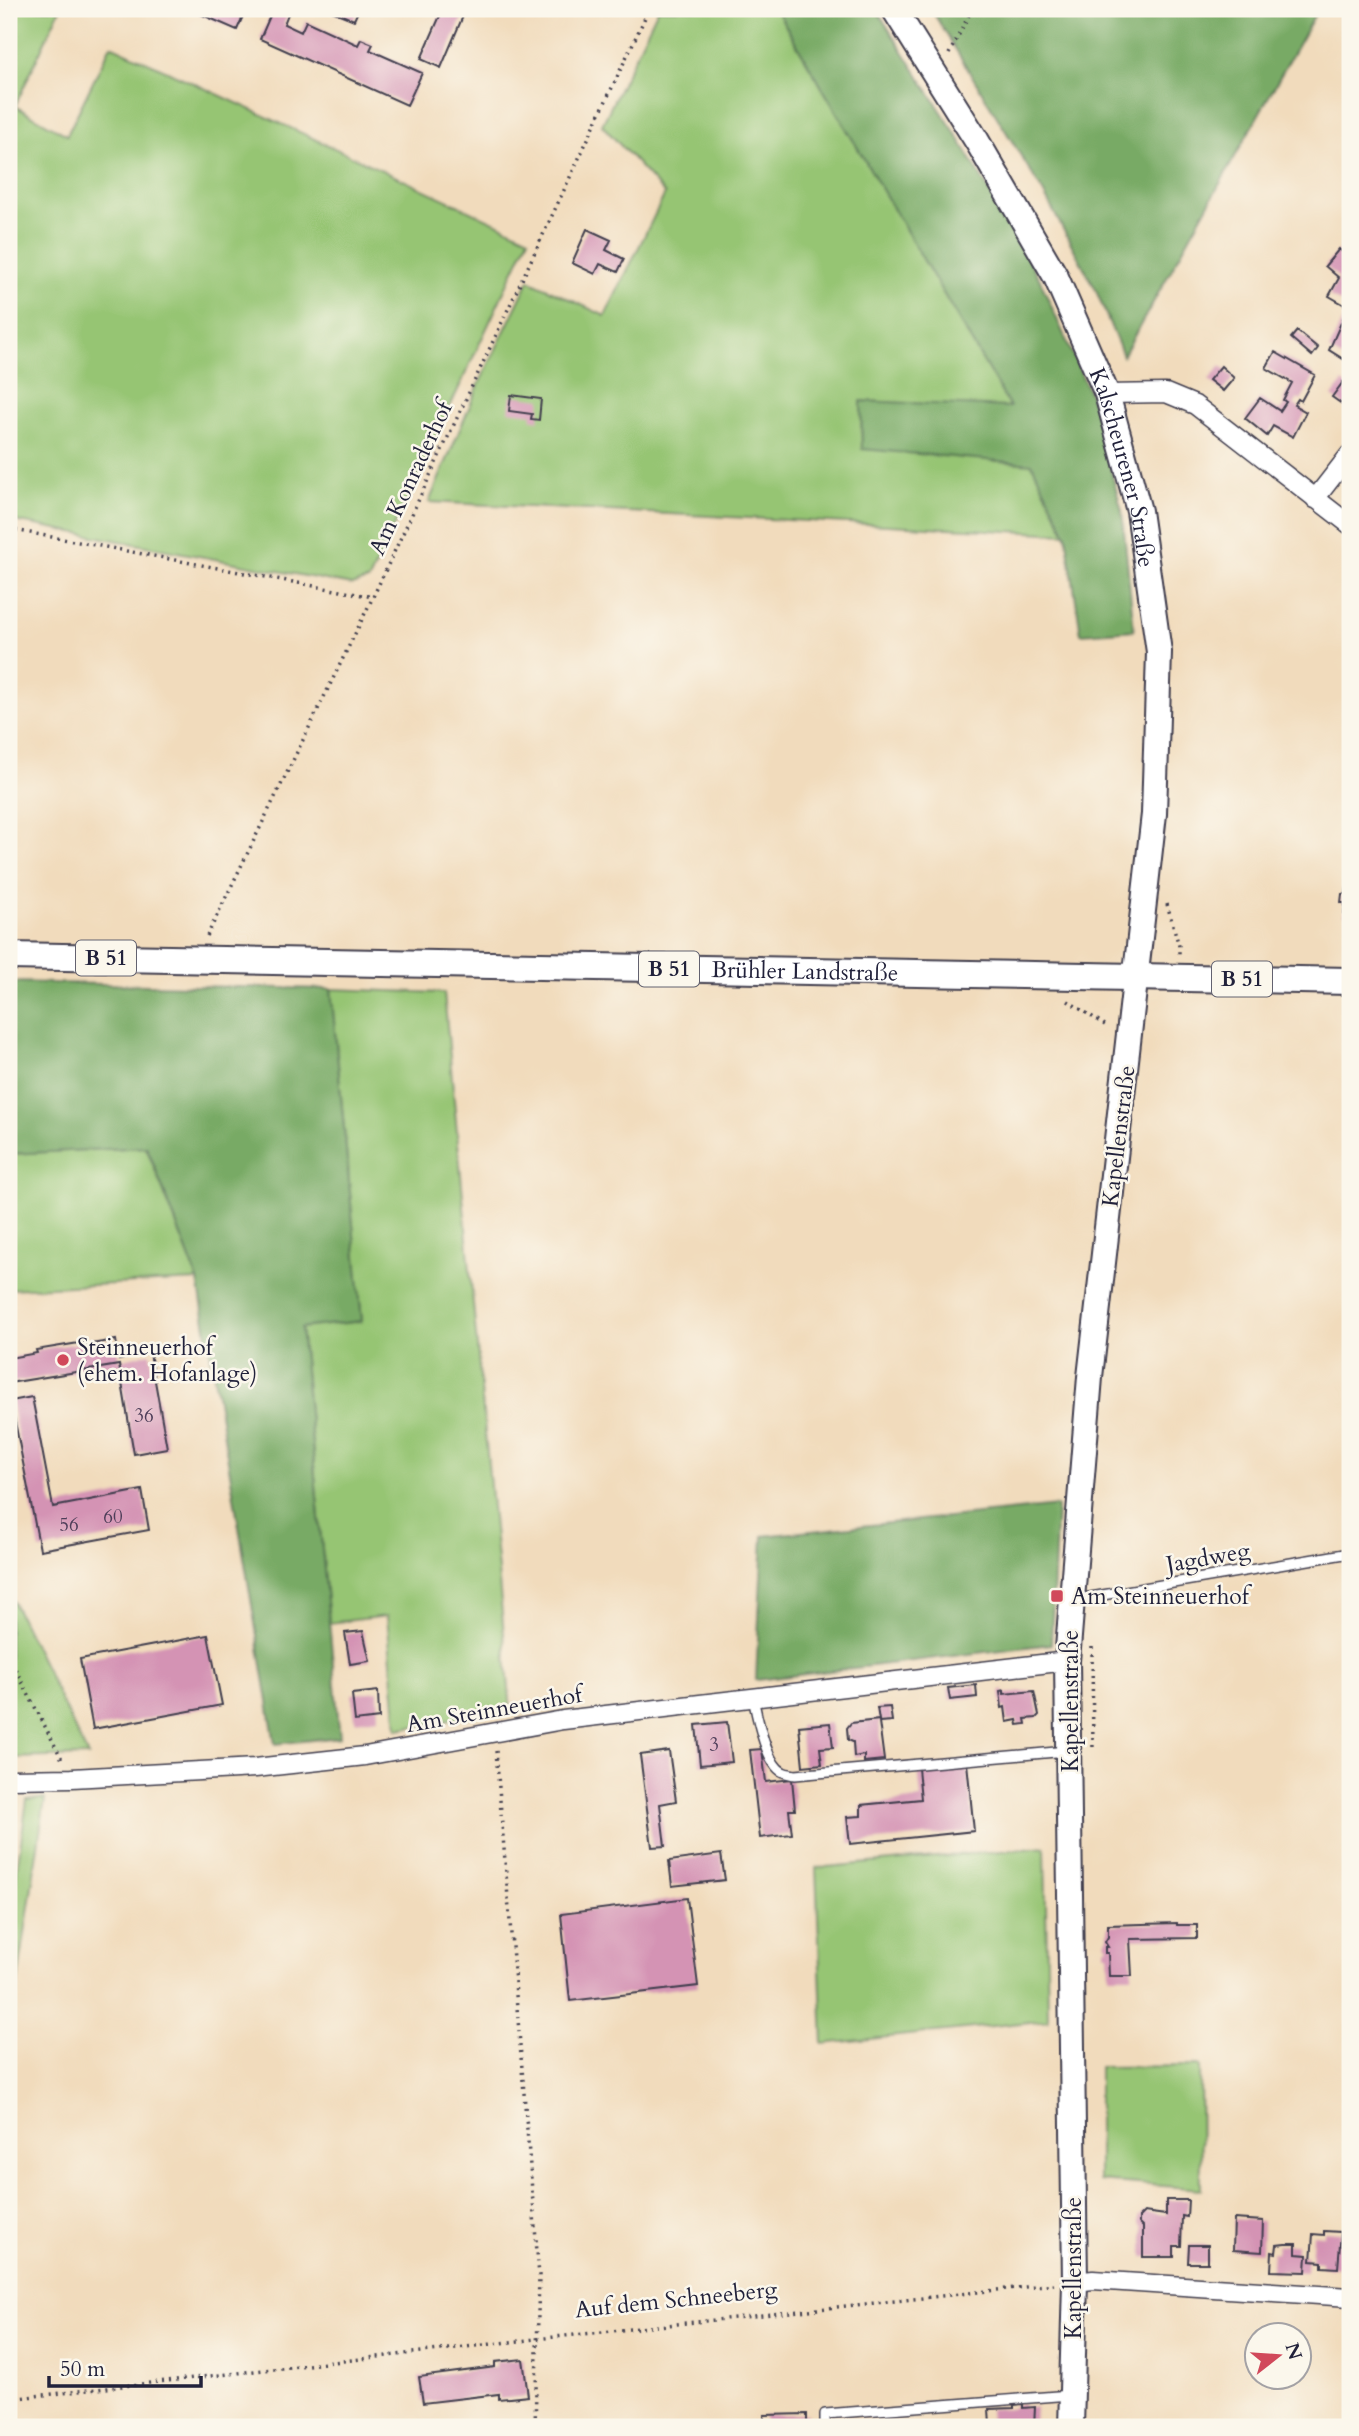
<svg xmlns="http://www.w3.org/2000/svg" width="1359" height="2436" viewBox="0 0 1359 2436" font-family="Cardo,serif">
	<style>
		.green { fill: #96c573; stroke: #5c7457; stroke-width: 2 }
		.forest { fill: #78aa65; stroke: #4d6650; stroke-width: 2 }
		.building { fill: #d493b4 }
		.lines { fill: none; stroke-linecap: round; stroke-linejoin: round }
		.lane-casing { stroke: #413e4e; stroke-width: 12 }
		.street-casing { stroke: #413e4e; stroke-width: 21 }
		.secondary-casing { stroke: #413e4e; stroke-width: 28 }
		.primary-casing { stroke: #413e4e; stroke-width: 30 }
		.path { stroke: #413e4e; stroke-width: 3.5; stroke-dasharray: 2 5; stroke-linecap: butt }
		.lane { stroke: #fff; stroke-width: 9 }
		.street { stroke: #fff; stroke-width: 18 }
		.secondary { stroke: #fff; stroke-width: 24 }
		.primary { stroke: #fff; stroke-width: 26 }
		.poi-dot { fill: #d1495b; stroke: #fbf7ec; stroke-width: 2.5 }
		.labels { text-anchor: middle; stroke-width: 5; stroke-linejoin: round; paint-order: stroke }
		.number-label { font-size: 19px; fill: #4e3e59 }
		.shield { fill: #fbf7ec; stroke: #636270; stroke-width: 2 }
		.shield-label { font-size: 21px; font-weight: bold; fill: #22223b }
		.street-label { font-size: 23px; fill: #22223b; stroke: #fbf7ec }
		.poi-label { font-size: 23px; fill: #22223b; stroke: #fbf7ec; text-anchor: start }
	</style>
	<rect width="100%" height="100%" fill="#fbf7ec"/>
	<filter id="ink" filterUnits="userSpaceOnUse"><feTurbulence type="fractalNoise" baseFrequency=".0143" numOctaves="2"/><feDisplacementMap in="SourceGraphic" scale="14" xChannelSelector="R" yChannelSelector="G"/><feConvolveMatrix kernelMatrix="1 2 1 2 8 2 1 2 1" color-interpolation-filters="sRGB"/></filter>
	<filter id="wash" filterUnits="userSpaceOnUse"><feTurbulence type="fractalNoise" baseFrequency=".00686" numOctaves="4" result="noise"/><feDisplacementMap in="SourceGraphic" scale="28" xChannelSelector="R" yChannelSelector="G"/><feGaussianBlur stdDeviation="1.57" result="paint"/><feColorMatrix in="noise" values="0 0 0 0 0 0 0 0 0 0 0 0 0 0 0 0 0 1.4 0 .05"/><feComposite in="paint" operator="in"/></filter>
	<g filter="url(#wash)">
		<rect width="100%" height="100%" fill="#f1dbbc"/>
		<path class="green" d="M9,9h51l-45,97 52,29 44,-90 418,193 -160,342 -17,5 -343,-65z
			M658,9h118l235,399 -150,-7 1,47 170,15 34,71 -637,-32 51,-120 49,-102 76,36 60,-122 -63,-69z
			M331,989l113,4 67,717 -114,19 -10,-113 -58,7 -28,-296 61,-6z
			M146,1147l52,133 -189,9v-135z
			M9,1583l3,17 76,156 -79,2z
			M45,1799l-36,241v-116l18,-124z
			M1045,1847l3,173 -225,24 -7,-176z
			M1200,2066l1,123 -102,-8v-114z"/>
		<path class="forest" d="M776,9h100l85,133 78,136 51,116 32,117 12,119 -53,4 -15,-100 -34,-70 -170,-15 -1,-48 149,6z
			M931,9h387l-195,347 -28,-68 -52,-96z
			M9,982l322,7 31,332 -61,7 39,409 -65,7 -77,-464 -51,-133 -138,7z
			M1057,1506l-6,138 -295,36 7,-144z"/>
		<g id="blocks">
			<path class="building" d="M189,9h57l-9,21z
				M273,9h17l-6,15 17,8 5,-11 52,24 3,-6 12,5 -3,6 52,23 -15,32 -147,-66z
				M327,9h32l-5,11z
				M443,9h23l-25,59 -20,-9z
				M587,229l24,11 -5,10 18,9 -6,13 -18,-8 -5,10 -23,-11z
				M1339,249l11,9v100l-2,4 -19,-12 19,-43 -19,-11 10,-18 -14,-12z
				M1297,331l21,17 -6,8 -21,-18z
				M1275,352l40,23 -14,26 -3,-2 -4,6 12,7 -13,25 -20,-11 -6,10 -22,-18 15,-20 20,13 6,-9 -3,-2 9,-17 -26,-15z
				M1221,366l13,12 -11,13 -14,-11z
				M1343,382l7,6v14l-4,5 -14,-10z
				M511,395l30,4 -2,21 -8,-1 1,-5 -23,-3z
				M1347,887h3v28h-6l1,-12h-4l1,-9h4z
				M116,1340l3,20 31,-7 17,95 -33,6 -15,-89 -110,18v-25l28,-5 -1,-3 49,-8v3z
				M32,1397l21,110 89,-17 7,40 -109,20 -29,-149z
				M363,1631l7,30 -20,3 -5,-31z
				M208,1635l14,70 -129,24 -13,-70z
				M976,1685l1,12 -27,3 -2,-12z
				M1004,1690v4l30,-3 5,24 -3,3 -11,1 1,5 -8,1 -1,-5 -10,2 -2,-15 -3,1 -2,-17z
				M378,1691l1,27 -24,3 -3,-27z
				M890,1707l2,14 -13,1 5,38 -20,2v-7l-10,2 -1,-15 -5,-2 -1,-12 4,-5 28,-3 -2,-12z
				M727,1722l5,40 -32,3 -4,-40z
				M830,1723l3,24 -13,1 2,16 -19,2 -4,-40z
				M762,1749l4,33 26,-3 3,31h-6l3,24 -32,4 -10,-88z
				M669,1751l7,50 -16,3 5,42 -13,1 -12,-92z
				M967,1763l7,68 -124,13 -3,-27 14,-1v-11l60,-6 -3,-31z
				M721,1854l4,26 -53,6 -3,-25z
				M687,1898l11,88 -128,15 -9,-87z
				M1177,1923v2h20v13l-67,1 2,37h-23l-1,-23h-3v-6h3l-3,-5 3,-5v-12z
				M1166,2200h22l-1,17 -5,-1 -1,30h-7v11h-31v-30l-4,-4v-6l5,-5 22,3z
				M1234,2219l29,2 -1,31 -29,-2z
				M1324,2231l17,1 -3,36 -16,-1v-5l-11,-1 2,-27 11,1z
				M1285,2244h11v10l11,1 -1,17 -35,-1 1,-19 4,1 1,-8z
				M1189,2245h19v18h-20z
				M523,2359l5,37 -29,3v-5l-76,9 -4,-26 76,-10v-5z
				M1023,2404v4l12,-1 -1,20h-36v-4l-8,1 -1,-15 25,-1v-3z
				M807,2414v13h-43v-12z"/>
		</g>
	</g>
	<g filter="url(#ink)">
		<use href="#blocks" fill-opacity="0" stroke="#413e4e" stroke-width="2"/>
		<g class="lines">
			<g class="lane-casing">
				<path id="lane" d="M1073,1600l277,-47
					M753,1698c4,18 13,66 30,74 4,2 8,2 12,3l272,-24
					M825,2427v-13l245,-19"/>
			</g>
			<g class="street-casing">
				<path id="street" d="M1107,394l59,-1 29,12 155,120
					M1315,499l35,-45
					M11,1779l61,-1 183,-10 110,-12 198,-36 504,-59
					M1075,2282l18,-2 257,17"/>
			</g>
			<g class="secondary-casing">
				<g id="secondary">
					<path id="s1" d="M894,9l83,132 79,136 51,117 32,117 20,141 -5,162 -64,563 -23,284 8,621 -4,145"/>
				</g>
			</g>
			<g class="primary-casing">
				<g id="primary">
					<path id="s2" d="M9,956l1341,25"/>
				</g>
			</g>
			<path class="path" d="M949,54l23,-45
				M9,529l364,68
				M1167,904l12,42v9
				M207,936l166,-339 276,-588
				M1068,1001l40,26
				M1092,1647l1,105
				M9,1657l54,104
				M496,1751l43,525 -4,151
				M9,2399l527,-60 518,-55"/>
			<use href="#lane" class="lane"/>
			<use href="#street" class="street"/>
			<use href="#secondary" class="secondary"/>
			<use href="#primary" class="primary"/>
		</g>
	</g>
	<g class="poi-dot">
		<circle cx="63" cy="1360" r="7"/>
		<rect x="1050" y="1589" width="14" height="14" rx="3.5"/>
	</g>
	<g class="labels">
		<g class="number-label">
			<text x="144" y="1422">36</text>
			<text x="113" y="1523">60</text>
			<text x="69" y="1531">56</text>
			<text x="714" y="1751">3</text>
		</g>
		<g class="shield">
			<rect x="76" y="940.5" width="60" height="35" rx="5"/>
			<rect x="639" y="951.5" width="60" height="35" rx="5"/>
			<rect x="1212" y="961.5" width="60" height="35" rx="5"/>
		</g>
		<g class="shield-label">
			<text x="106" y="965">B 51</text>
			<text x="669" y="976">B 51</text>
			<text x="1242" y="986">B 51</text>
		</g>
		<g class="street-label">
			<text dy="8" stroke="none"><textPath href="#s1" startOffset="516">Kalscheurener Straße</textPath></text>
			<text transform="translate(410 478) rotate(-65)" y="8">Am Konraderhof</text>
			<text dy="8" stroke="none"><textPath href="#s2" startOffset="796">Brühler Landstraße</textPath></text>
			<text transform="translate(1118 1136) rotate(-83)" y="8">Kapellenstraße</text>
			<text transform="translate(1208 1557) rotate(-10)" y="8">Jagdweg</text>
			<text transform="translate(1070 1701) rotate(-90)" y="8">Kapellenstraße</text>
			<text transform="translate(494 1709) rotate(-10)" y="8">Am Steinneuerhof</text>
			<text transform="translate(1073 2268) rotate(-90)" y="8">Kapellenstraße</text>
			<text transform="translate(676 2299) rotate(-6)" y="8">Auf dem Schneeberg</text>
		</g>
		<g class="poi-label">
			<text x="77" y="1355">Steinneuerhof<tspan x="77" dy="26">(ehem. Hofanlage)</tspan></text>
			<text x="1071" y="1604">Am Steinneuerhof</text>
		</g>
	</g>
	<rect width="1359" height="2436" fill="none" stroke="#fbf7ec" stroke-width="35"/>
	<g transform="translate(1278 2356) rotate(73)"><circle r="33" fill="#fbf7ec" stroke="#a4a2a5" stroke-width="2"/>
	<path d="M0-5L12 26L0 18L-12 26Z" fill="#d1495b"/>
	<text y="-10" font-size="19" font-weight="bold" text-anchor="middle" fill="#22223b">N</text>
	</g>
	<path d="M49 2376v10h152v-10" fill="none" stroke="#22223b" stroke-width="3.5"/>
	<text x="60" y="2376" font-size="21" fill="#22223b" stroke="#fbf7ec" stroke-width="5" paint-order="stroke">50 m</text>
</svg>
